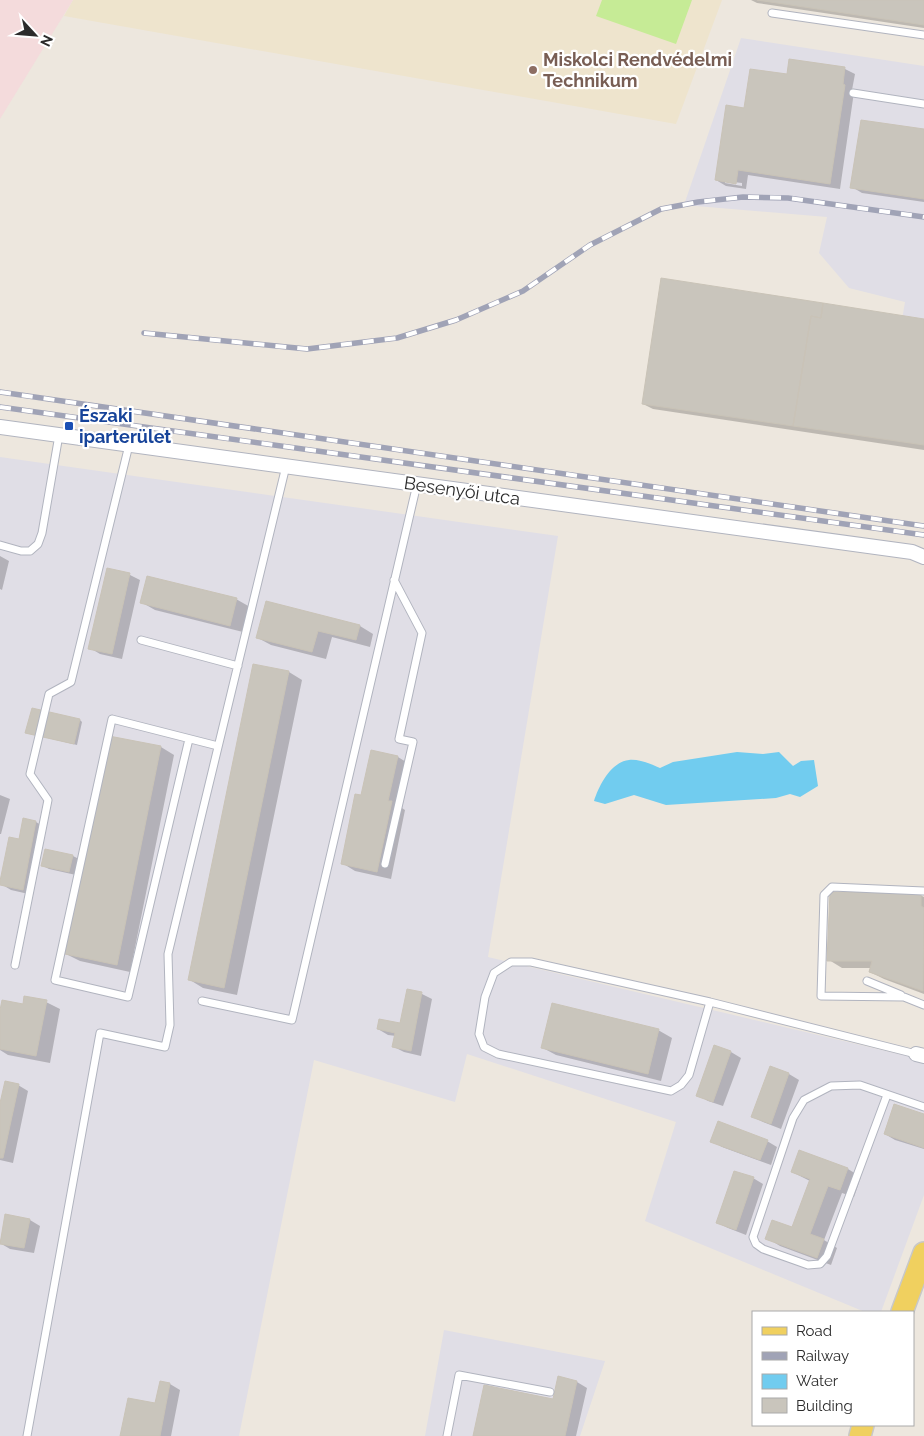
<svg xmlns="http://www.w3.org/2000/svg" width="924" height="1436" viewBox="0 0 924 1436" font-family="Raleway,sans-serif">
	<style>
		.industrial { fill: #e0dee6 }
		.education { fill: #eee4cd }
		.medical { fill: #f4dbdc }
		.pitch { fill: #c6eb96 }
		.water { fill: #71ccef }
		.shadow { fill: #0003; fill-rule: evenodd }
		.building { fill: #c9c5bc; stroke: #c9c3b7 }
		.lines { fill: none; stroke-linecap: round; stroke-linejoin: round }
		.lane-casing { stroke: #b1b4bf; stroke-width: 9 }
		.street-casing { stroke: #b1b4bf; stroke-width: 16 }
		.primary-casing { stroke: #c8c8c8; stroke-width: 24 }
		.lane { stroke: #fff; stroke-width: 7 }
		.street { stroke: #fff; stroke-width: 14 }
		.primary { stroke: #f0d05f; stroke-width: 21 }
		.rail-casing { stroke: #a0a3b6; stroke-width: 5.5 }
		.rail { stroke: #fff; stroke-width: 4; stroke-dasharray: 11; stroke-linecap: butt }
		.education-dot { fill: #8d6e63; stroke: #fff; stroke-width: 2 }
		.transit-dot { fill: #1a4fb4; stroke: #fff; stroke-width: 2 }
		.labels { text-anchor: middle; stroke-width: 4.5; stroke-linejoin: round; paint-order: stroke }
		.education-label { font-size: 18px; font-weight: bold; fill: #785e54; stroke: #fff; text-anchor: start }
		.transit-label { font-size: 18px; font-weight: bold; fill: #164399; stroke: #fff; text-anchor: start }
		.street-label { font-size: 18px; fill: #2b2b2b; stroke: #fff }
	</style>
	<rect width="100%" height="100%" fill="#ede7de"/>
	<path class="industrial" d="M741,38l183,28v354l-38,-6 19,-112 -56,-14 -30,-35 8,-36 -143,-12z
		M0,457l558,79 -70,421 436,103v135l-43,117h-16l-220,-91 31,-99 -209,-68 -12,48 -141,-42 -75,376h-239z
		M444,1330l161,31 -25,75h-155z"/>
	<path class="education" d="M73,0h649l-46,124 -612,-108z"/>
	<path class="medical" d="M0,0h73l-73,119z"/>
	<path class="pitch" d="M602,0h90l-16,44 -80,-28z"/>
	<path class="water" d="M737,752l26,2 16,-2 14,14 8,-5 13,-1 4,26 -18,11 -10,-3 -14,4 -110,7 -32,-10 -29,9 -11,-3c5,-16 17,-39 35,-41 10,-1 22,4 31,8l13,-6z"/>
	<path class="shadow" d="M751,0h173v28l-167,-25z
		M845,69l10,5 -3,16 2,2 -14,97 -92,-14 -2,14 -20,-3 -10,-6 29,-71 43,-33zM725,181l17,2v3l-17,-3z
		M924,130v72l-62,-9 -10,-6z
		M924,321v129l-271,-41 -10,-5z
		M0,556l9,5 -7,29 -2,-1z
		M108,569l22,6 10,5 -18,79 -22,-5 -10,-6z
		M236,599l14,8 -7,25 -88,-22 -14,-8z
		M267,603l93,23 13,8 -3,13 -38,-10 -6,22 -55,-14 -13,-7z
		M289,672l13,8 -65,315 -34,-7 -13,-8z
		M80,720l2,2 -5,23 -50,-12z
		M161,747l13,8 -44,217 -50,-11 -14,-7z
		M398,757l13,8 -9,43 3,2 -14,69 -36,-8 -13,-8 20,-67z
		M0,795l10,4 -9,35h-1z
		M24,820l12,2 10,6 -13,67 -22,-5 -10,-6 19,-44z
		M73,856l6,3 -3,16 -27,-6 -6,-3z
		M920,895l4,2v97l-40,-15 -14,-7 1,-4h-29l-13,-8z
		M408,991l14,3 10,5 -11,57 -17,-4 -10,-5 2,-11 -8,-1 -10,-6 23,-4z
		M46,1002l14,7 -10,54 -42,-8 -8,-5v-34l24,-10z
		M658,1030l14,8 -11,43 -105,-26 -13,-7z
		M731,1052l10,6 -18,48 -15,-5 -10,-6z
		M770,1068l19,6 10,6 -18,49 -18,-7 -10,-5z
		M18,1085l10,6 -15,72 -13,-3v-51z
		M924,1115v34l-29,-9 -10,-6z
		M712,1141h55l10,6 -6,18 -49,-18z
		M800,1151l48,18 13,8 -7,20 -12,-4 -18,47 13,8 -6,17 -51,-19 -13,-8 26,-9 17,-48 -18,-9z
		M753,1178l10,6 -17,51 -18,-7 -10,-5z
		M6,1215l24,5 10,6 -6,27 -24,-4 -10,-6z
		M559,1378l18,4 10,6 -11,48h-102l79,-35z
		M161,1382l9,2 10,6 -9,46h-49l34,-31z"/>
	<path class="building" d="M757,0h167v25z
		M789,59l56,8 -2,17 2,1 -15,99 -92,-14 -2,14 -21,-4 11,-75 18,3 6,-39 37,5z
		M861,120l63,9v70l-74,-11z
		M661,278l162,25 -2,15 -10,-2 -18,110 -151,-22z
		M823,303l101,16v126l-131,-19 18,-110 10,2z
		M107,568l23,5 -18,81 -24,-5z
		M147,576l90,22 -7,28 -90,-23z
		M266,601l94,24 -4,15 -38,-9 -6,21 -56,-14z
		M253,664l36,7 -65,317 -36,-8z
		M32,708l48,11 -6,25 -49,-11z
		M109,736l52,10 -44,219 -52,-11z
		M371,750l27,6 -10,45h4l-15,71 -36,-8 14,-70 6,1z
		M23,818l13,3 -13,69 -23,-5v-4l9,-44 10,2z
		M45,849l28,6 -4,17 -28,-6z
		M830,892l91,1v13l3,2 -1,83 -54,-19 3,-11h-45z
		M407,989l15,3 -11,59 -19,-4 3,-14 -18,-4 2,-10 21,4z
		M24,996l23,4 -11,56 -36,-7v-39l2,-10 21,4z
		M552,1003l107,26 -11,45 -107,-26z
		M714,1045l17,6 -18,51 -17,-6z
		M770,1066l19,7 -18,51 -20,-7z
		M5,1081l14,3 -16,74h-3v-55z
		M894,1104l30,10v34l-40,-14z
		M718,1121l50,19 -8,20 -50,-18z
		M799,1150l49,18 -8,22 -12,-4 -18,48 14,5 -7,19 -52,-19 7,-19 20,7 18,-48 -19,-7z
		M734,1171l20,6 -18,53 -20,-7z
		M5,1214l25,5 -6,29 -24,-4z
		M558,1376l19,5 -12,55h-92l11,-51 69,14z
		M160,1381l10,2 -10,53h-40l8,-38 27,5z"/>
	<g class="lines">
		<g class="lane-casing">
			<path id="lane" d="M772,13l152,22
				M853,93l71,11
				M0,545l21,6h9l8,-7 4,-11 17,-98
				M141,640l97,26
				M189,739l-61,258 -73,-17 57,-261 106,27
				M385,864l28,-122 -14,-3 23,-106 -28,-53
				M924,891l-92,-4 -8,8 -3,101 83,1 20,8
				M15,965l33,-165 -18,-26 19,-80 22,-12 58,-237
				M867,981l34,14
				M202,1001l90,19 125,-536
				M710,1002l-21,73 -8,10 -10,6 -173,-37 -14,-7 -5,-13 6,-37 9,-24 17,-11h20l179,40 206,52
				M887,1095l-60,161 -7,8 -12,1 -45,-16 -7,-5 -3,-7 40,-119 11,-18 27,-14 29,-1 64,22
				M27,1436l73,-403 65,14 5,-22 -2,-71 118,-488
				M447,1436l12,-61 91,17"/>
		</g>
		<g class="street-casing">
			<path id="street" d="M0,427l912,125 12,5
				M916,1054l8,2"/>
		</g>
		<g class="primary-casing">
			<path id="primary" d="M902,1312l22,-59
				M860,1436l3,-11"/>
		</g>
		<use href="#lane" class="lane"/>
		<use href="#street" class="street"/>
		<use href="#primary" class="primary"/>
		<g class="rail-casing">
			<path id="rail" d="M144,333l163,16 90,-11 59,-18 67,-29 67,-46 71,-36 37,-7 45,-5 45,1 136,19
				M0,392l924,134
				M0,407l924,128"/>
		</g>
		<use href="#rail" class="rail"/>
	</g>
	<circle class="education-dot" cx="533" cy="70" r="5"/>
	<rect class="transit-dot" x="64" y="421" width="10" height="10" rx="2.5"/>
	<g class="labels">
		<g class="education-label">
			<text x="543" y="66">Miskolci Rendvédelmi<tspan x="543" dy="21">Technikum</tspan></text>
		</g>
		<g class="transit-label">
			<text x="79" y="422">Északi<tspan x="79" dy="21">iparterület</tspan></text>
		</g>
		<g class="street-label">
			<text transform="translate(462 491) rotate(8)" y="6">Besenyői utca</text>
		</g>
	</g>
	<rect x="752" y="1311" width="162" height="115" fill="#ffffff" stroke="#aaaaaa"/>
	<rect x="762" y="1327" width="25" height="8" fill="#f0d05f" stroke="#aaaaaa"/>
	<text x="796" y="1336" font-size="15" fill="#2b2b2b">Road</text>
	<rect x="762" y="1352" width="25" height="8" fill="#a0a3b6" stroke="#aaaaaa"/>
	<text x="796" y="1361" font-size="15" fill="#2b2b2b">Railway</text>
	<rect x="762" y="1374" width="25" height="15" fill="#71ccef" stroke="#aaaaaa"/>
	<text x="796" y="1386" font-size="15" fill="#2b2b2b">Water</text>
	<rect x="762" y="1398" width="25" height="15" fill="#c9c5bc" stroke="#aaaaaa"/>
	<text x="796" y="1411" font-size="15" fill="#2b2b2b">Building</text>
	<g transform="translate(35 35) rotate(116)" stroke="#ffffff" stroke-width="4" paint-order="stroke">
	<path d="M0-4L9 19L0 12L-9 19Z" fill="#2b2b2b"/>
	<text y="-8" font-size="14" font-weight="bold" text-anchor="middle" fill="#2b2b2b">N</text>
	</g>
</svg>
